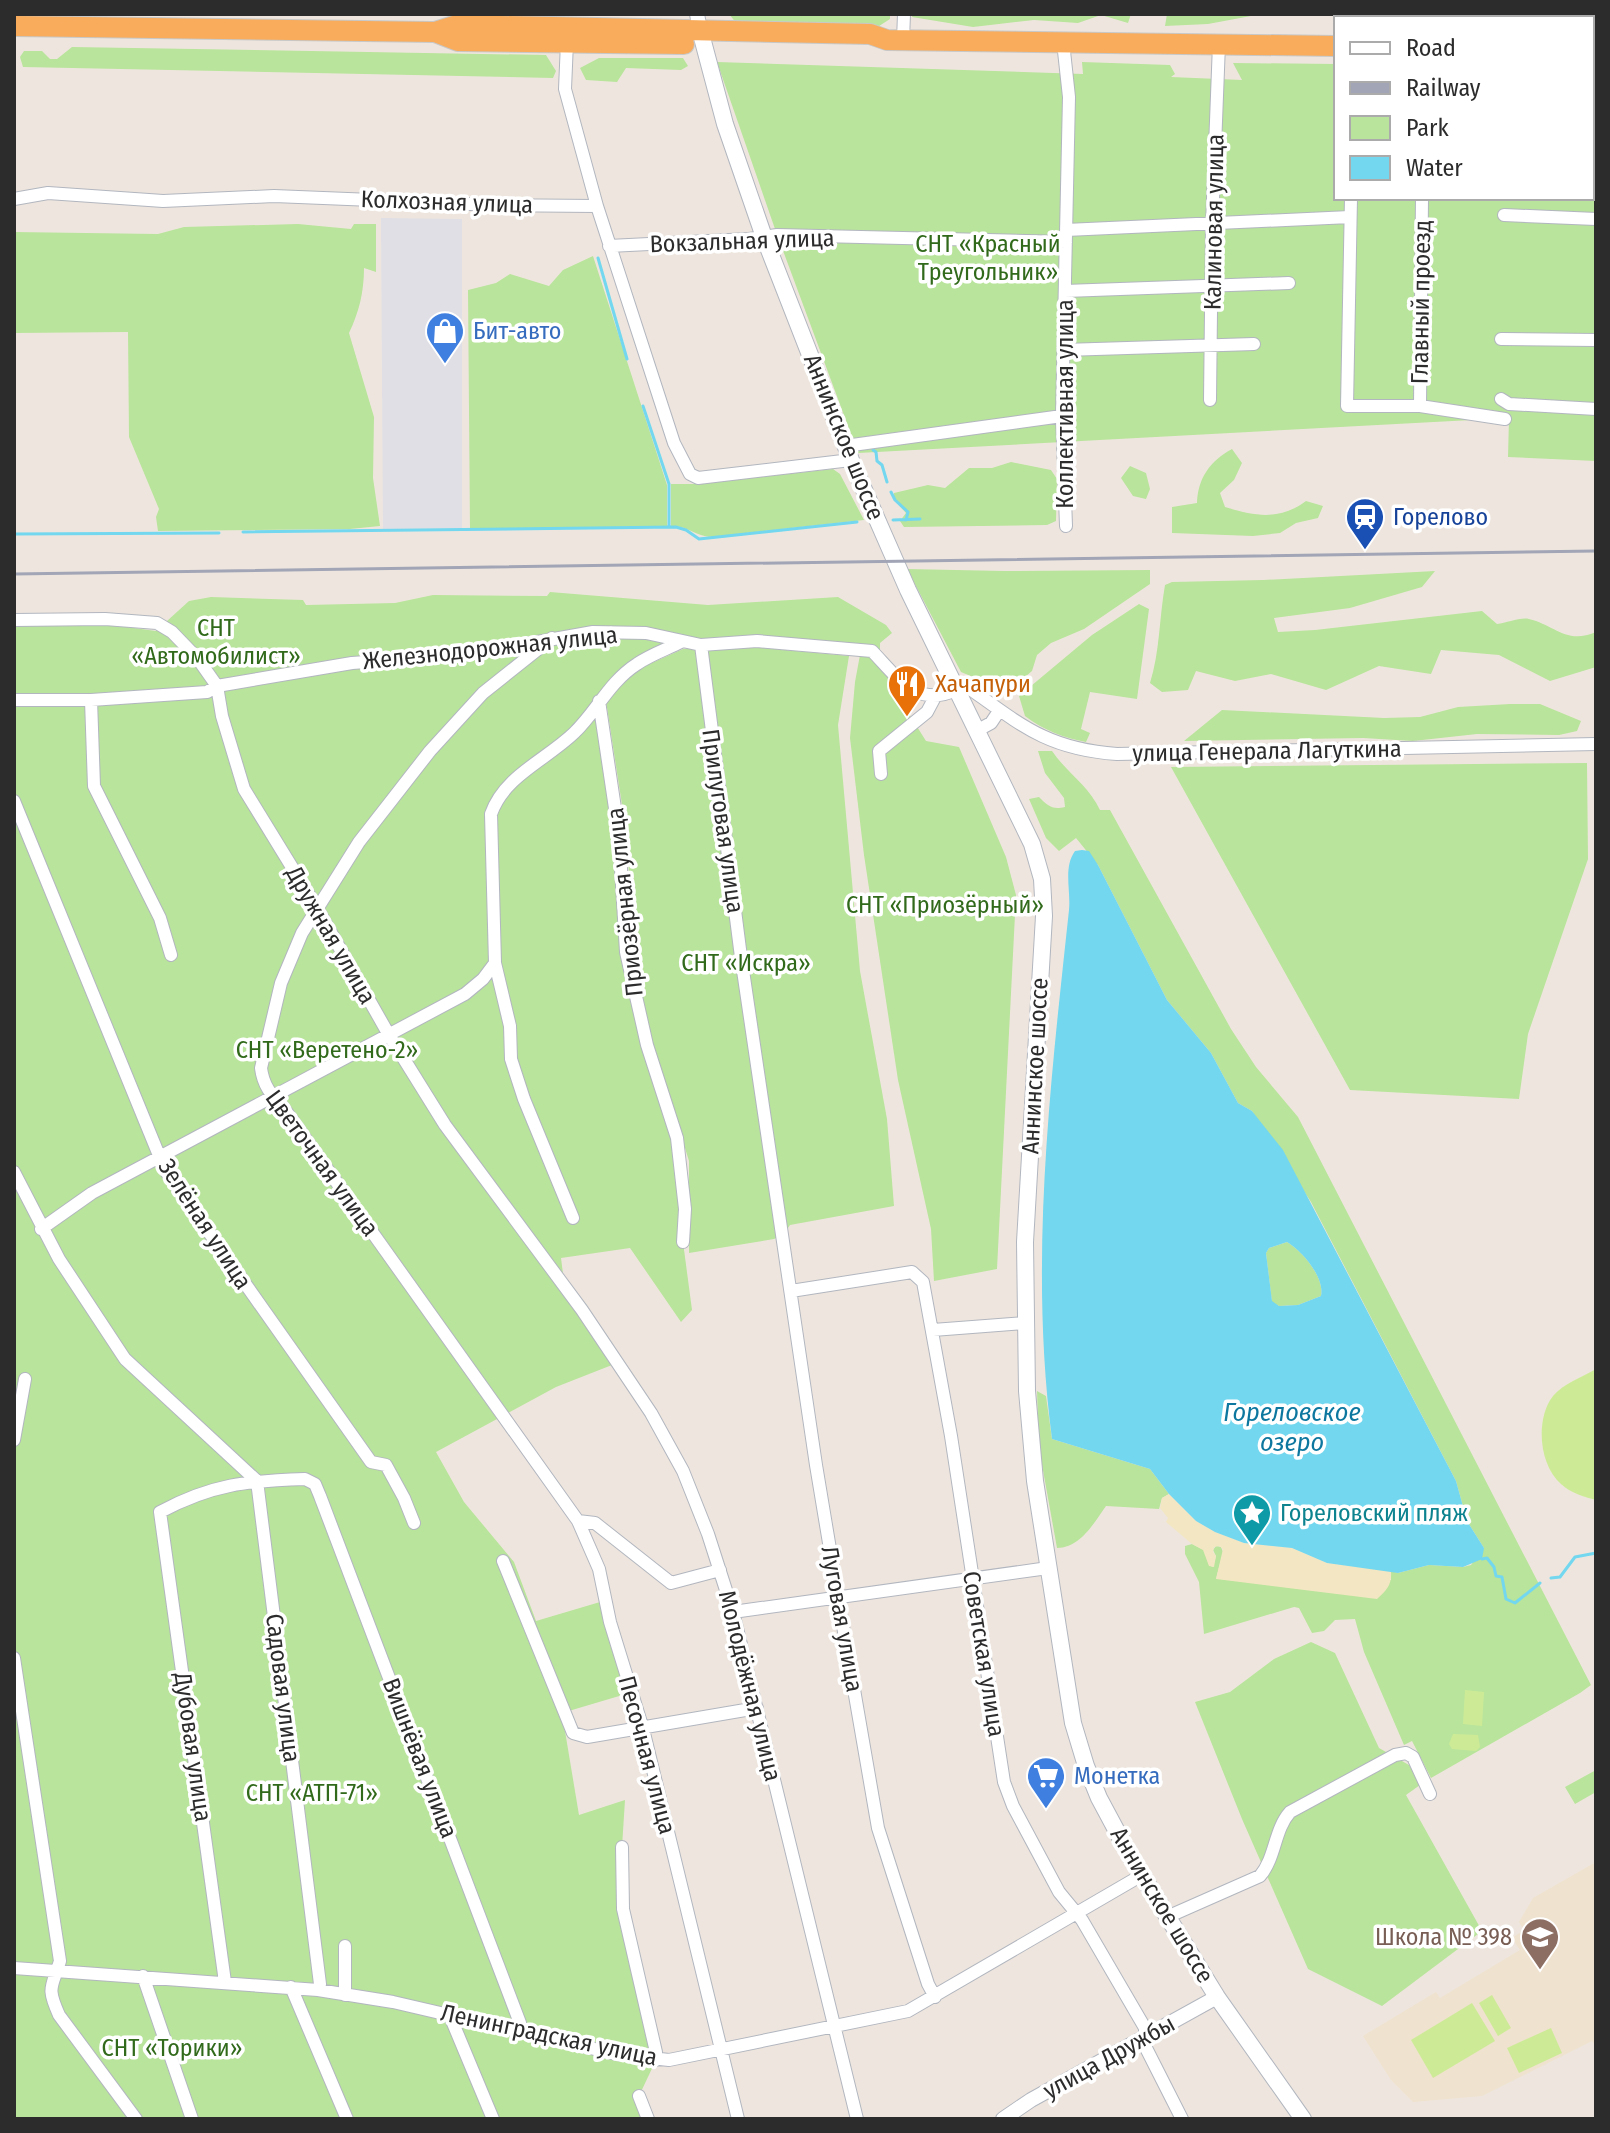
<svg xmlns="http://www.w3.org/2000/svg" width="1610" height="2133" viewBox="0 0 1610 2133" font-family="'Fira Sans Condensed',sans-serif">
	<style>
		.industrial { fill: #e0dfe6 }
		.education { fill: #efe2ce }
		.green { fill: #b9e49b }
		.sand { fill: #f2e7c2 }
		.pitch { fill: #cdeb97 }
		.water { fill: #72d7ef; fill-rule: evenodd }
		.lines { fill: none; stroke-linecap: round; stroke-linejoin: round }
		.stream { stroke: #72d7ef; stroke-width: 3 }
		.minor-casing { stroke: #b2b6bf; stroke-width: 14 }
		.tertiary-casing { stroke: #b2b6bf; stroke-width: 16 }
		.secondary-casing { stroke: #b2b6bf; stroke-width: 18 }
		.trunk-casing { stroke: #c8c8c8; stroke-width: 22 }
		.minor { stroke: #fff; stroke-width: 12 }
		.tertiary { stroke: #fff; stroke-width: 14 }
		.secondary { stroke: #fff; stroke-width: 16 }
		.trunk { stroke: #f8ac5c; stroke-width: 20 }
		.rail { stroke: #a1a5b6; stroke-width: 3 }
		.labels { text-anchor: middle; stroke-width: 7; stroke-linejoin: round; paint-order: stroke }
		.street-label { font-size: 24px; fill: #2c2c2c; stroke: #fff }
		.park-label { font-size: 24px; fill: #316a1b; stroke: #fff }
		.shop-label { font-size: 24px; fill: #366cbe; stroke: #fff; text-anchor: start }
		.transit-label { font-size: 24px; fill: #164399; stroke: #fff; text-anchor: start }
		.food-label { font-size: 24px; fill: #c56008; stroke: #fff; text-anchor: start }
		.culture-label { font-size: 24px; fill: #0d838f; stroke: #fff; text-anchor: start }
		.education-label { font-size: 24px; fill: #785e54; stroke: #fff; text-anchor: end }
		.water-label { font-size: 26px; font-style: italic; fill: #0d779f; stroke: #fff }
	</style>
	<rect width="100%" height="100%" fill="#eee6de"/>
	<path class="industrial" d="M381,218l81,1v309l-79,1z"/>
	<path class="education" d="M1596,1862v184l-4,-5 -110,55 -69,6 -22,-22 -28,-44 73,-44 4,6 80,-48 -8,-12 12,-8 -5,-8 14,-24z"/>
	<path class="green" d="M729,14h161v5l-14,9 -139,-4z
		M913,14h218l-3,9 -27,-8 -23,8 -44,-3 -61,7 -61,-10z
		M1167,14h147l-63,2 -43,8 -43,2z
		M1443,14h135l5,4h-139z
		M72,47l474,8 10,16 -3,7 -530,-11 -3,-10 4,-6h18l8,8h7z
		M599,58h84l5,8 -7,4 -55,-2 -9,14 -31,-2 -6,-12z
		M717,62l366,12 -1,-12 88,3 5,9 -4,3 71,3 -9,-17 103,1v134h256v-128h4v391l-88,-4 1,-39 -651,35 -83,-224z
		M298,224l53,5 3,-5h22v48l-12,-4c0,24 -5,44 -15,65l25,84 -1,61 7,48 -30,3 -192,2 -2,-14 3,-8 -30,-72 -1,-105 -114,1v-101l144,2 26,-7z
		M593,256l74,229v41l-197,4 -2,-240 28,-7 14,-9 39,12 14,-16z
		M1232,449l10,14 -8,17 -14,13 5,14c30,9 54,14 81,-6l17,5 -5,12 -22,5 -16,10 -27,3 -81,-3v-26l25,-4c1,-25 13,-42 35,-54z
		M1011,462l40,8 6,9 -1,42 -9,4 -143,2 -4,-6 6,-8 -12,-13v-7l34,-8 17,3 24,-20h23z
		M1130,466l16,7 4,16 -4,10 -13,-3 -12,-18z
		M833,469l7,5 24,46 -153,17c-15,-1 -25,-12 -40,-11v-42h24z
		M907,569l97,2 146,-1v14l-66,45 -33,14 -14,12 -5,16 -20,17 -15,-1 -36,-15z
		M1435,571l-13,16 -72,21 -76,10 4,14 37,-2 167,-19 15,13c10,-1 23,-7 32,-5 26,6 37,26 67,13v35l-46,14 -51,-26 -58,-5 -10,24 -52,-8 -53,24 -55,-16 -36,7 -39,-10 -8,19 -26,2 -12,-9c10,-32 9,-64 15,-98l7,-3 91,-2z
		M550,592l158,13 130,-8 48,28 6,8 -12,10v24l31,35 -7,4 22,35 33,6 47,110 10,38 -19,374 -63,12 -3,-52 -33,-149 -34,-225 -14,-117 5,-56 7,-38 -112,-8 -55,4 -84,-13 -49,4 -8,6 39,-5 88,10 -45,23 -37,36 27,251 51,186 6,104 9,68 -11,12 -51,-74 -69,10 5,39 46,68 -56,22 -120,65 28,50 50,60 22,59 64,-19 26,92 -64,19 17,102 46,-15 -3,47 1,62 33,151 -17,36 9,23h-634v-1419l87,-4 -87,-1v-69l98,-1 44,6 33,-30 22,-4 92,3 3,5 89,-2 38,-8 114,1z
		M1139,604l10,5 -12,90 -47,-7 -9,37 9,4 -4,9c-22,-4 -43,-12 -61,-26l-6,-20 73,-61z
		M755,647l94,9 -11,69 22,246 27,148 7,87 -104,19 -6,9 -10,5 -85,14v-92l-54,-175 -8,-149 -21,-136 30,-31 47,-21z
		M1510,704h30l41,17 -4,10 -18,4 -82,-1 -64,7 -50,-3 -179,3 38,-31 162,8 36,-1 38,-10z
		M1038,751h14c15,22 37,35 48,59h10l121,219 25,38 42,50 293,568 -11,8 -149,85 -19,-37 -8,4 -40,-93 -9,-33 -20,1 -11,11 -12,2 -13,-25 -5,-1 -90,27 -5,-52 -14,-28v-8l7,-2 12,6 5,15 4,2 3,-11 -3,-6 3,-4 5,1 2,5 -7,27 175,1v-9l7,2 31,-8 34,2 8,-2 13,-17 -17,-27 -11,-40 -145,-279 -59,-91 -14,-8 -27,-50 -44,-53 -69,-135 -22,-27 -17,13 -13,-13 -17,-39 10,-2c9,9 13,13 26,10l-1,-9 -19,-25z
		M1587,763l1,96 -60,175 -9,65 -169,-9 -179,-323z
		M1287,1242c14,8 38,35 34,54l-23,9 -19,1 -7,-4 -6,-49 3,-5z
		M1037,1391l9,5 6,43 98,30 19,25 -7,4 -3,11 -53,-3c-12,17 -26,42 -49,42l-18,-100z
		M1311,1642l24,11 44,95 30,17 11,20 -14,10 76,136 -100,75 -74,-37 -66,-150 -47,-117 35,-10 44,-33z
		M1596,1770v22l-21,12 -10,-17z"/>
	<path class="sand" d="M1169,1494l27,27 19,11 29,11 48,5 35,15 64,8c1,14 -4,19 -14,28l-161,-20 7,-30 -4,-3 -5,1 -1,5 3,4 -2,11 -5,-1 -6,-16 -11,-6 -26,-22 2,-4 -8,-10 2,-10z"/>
	<path class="pitch" d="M1596,1369v131c-12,-3 -25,-7 -35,-16 -22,-19 -26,-65 -8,-88 10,-12 29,-19 43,-27z
		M1465,1690l19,2 -2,34 -19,-2z
		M1453,1734l25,1 2,12 -4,4 -24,-2 -3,-5z
		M1492,1995l19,33 -13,8 -19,-33z
		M1472,2003l23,38 -62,37 -22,-38z
		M1551,2028l11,25 -43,20 -12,-25z"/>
	<path class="water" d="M1082,850l7,1 9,14 69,135 44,53 27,50 14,8 31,39 173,331 11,40 17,27 -2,11 -19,8 -34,-2 -31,8 -71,-10 -35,-15 -48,-5 -29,-11 -19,-11 -27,-27 -19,-25 -98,-30c-23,-176 -2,-353 17,-529 2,-20 -6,-42 6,-59zM1287,1242c14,8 38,35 34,54l-23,9 -19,1 -7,-5 -6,-48 3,-5z"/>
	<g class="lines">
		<path class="stream" d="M598,258l29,101
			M643,406l26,78v42
			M873,450l3,2 1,9 5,4 5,17
			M891,492l4,8 13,12 -2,8
			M893,520l27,-1
			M243,532l433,-5 10,3 13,9 158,-17
			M14,534l205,-1
			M1482,1559l5,-1 7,9 2,9 6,1 4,22 9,4 25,-20
			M1551,1578l9,-1 15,-20 21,-4"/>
		<g class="minor-casing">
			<path id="minor" d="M1437,18v-4
				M903,40l1,-26
				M567,42l-2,47 32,117
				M1063,42l6,55 -7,319 4,110
				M1592,101h4
				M1351,198l-4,208h73l85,13
				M14,199l34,-6 115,8 111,-5 221,9 102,1 77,237 16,31 8,4 153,-18
				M1504,215l92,4
				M1066,230l284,-13
				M609,246l140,-7 28,-4 289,7
				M1065,291l224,-8
				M1501,339l95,1
				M1064,350l190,-6
				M1501,399l8,5 87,5
				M1210,400l2,-176 7,-180
				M1420,406l2,-208
				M845,446l217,-30
				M14,620l91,-1 52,4 15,9 26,27 19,27 5,30 22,73 73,119 72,127 56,90 137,185 69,103 32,58 25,63 25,78 124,507
				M552,638l-69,55 -53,58 -71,91 -57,91 -21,50 -20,85c2,17 10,27 22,39l295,414 21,48 11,53 33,107 95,390
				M701,645l40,312 75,508 22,132 40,231 50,156 7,13
				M956,686h10c55,39 81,63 151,68l479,-10
				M14,700h77l116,-8 10,-6 135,-23 111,-8 130,-23 53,1 55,12 56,-4 115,10c26,27 45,58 86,38
				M91,700l3,86 66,132 11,37
				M599,701l20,134 7,117 21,93 30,93 8,71 -2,33
				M978,730l13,-7 8,-12
				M881,774l-2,-23 48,-39 8,-15
				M14,801l151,369 206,292 15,3 18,33 10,25
				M14,1172l45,87 66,100 132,122 63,503 -2,6
				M573,1218l-49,-119 -13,-40 -1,-33 -15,-63 -4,-149c13,-38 55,-54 83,-81 23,-22 35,-51 63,-69 13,-9 30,-15 44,-22
				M41,1229l51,-36 373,-199 18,-15 12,-16
				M791,1291l121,-19 11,10 28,154 53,346 9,24 46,86 23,28 63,108v18l37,73
				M933,1330l93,-7
				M14,1440l11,-61
				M578,1521l17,2 76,60 49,-13
				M503,1561l70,172 14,4 170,-29
				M733,1612l315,-44
				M14,1658l46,303c-8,27 -14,25 -1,54l77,104
				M622,1847l1,62 33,143v8
				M1167,1917l93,-41c16,-19 14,-46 30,-64l105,-57 11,-2 7,4 17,37
				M14,1968l304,22 75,12 223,52 53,6 239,-49 234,-136
				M143,1976l49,143
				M225,1982l-65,-470c52,-28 87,-31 145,-33l10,5 5,12 200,527 2,10
				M291,1987l56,132
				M345,1995v-49
				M450,2016l43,103
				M639,2096l9,23"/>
		</g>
		<g class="tertiary-casing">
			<path id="tertiary" d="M697,14l3,16
				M1003,2119l28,-19 186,-103"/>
		</g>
		<g class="secondary-casing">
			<path id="secondary" d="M700,30l25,94 39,113 87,223 57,130 124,254 10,35 2,37 -19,326 2,149 8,90 38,242 13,43 13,32 30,56 88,143 86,122"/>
		</g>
		<g class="trunk-casing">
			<path id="trunk" d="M14,26l421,6 23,9 226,3
				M435,32l22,-7 413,9 17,6 449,6
				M1592,49h4"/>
		</g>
		<use href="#minor" class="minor"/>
		<use href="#tertiary" class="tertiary"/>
		<use href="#secondary" class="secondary"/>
		<use href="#trunk" class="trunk"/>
		<path class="rail" d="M14,574l1582,-23"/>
	</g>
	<defs>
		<g id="shop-pin" transform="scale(2)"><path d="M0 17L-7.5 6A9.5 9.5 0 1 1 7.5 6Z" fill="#3f7fe0" stroke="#fff"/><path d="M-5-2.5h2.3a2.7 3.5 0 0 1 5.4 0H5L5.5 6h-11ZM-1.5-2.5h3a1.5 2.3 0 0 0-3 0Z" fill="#fff"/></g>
		<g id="station-pin" transform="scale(2)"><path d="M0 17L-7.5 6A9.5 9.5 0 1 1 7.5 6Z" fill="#1a4fb4" stroke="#fff"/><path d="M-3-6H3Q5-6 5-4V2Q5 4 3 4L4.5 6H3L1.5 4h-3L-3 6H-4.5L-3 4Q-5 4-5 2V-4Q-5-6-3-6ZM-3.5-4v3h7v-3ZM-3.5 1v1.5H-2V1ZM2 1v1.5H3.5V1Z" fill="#fff"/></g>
		<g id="restaurant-pin" transform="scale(2)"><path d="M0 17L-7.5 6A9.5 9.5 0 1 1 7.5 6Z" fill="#e8710a" stroke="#fff"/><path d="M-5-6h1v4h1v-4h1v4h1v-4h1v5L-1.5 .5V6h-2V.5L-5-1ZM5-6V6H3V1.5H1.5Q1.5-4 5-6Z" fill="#fff"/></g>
		<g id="sight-pin" transform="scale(2)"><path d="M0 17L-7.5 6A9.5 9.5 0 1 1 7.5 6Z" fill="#0f9aa8" stroke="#fff"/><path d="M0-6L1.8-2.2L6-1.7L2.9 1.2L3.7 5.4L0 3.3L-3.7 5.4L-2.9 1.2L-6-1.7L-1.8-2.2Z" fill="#fff"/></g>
		<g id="supermarket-pin" transform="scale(2)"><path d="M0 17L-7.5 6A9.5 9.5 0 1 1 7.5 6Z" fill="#3f7fe0" stroke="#fff"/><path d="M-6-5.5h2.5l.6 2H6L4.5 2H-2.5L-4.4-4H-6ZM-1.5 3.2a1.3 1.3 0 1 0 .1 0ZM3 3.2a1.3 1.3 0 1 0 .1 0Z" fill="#fff"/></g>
		<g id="school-pin" transform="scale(2)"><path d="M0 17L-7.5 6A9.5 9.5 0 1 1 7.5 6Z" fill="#8d6e63" stroke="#fff"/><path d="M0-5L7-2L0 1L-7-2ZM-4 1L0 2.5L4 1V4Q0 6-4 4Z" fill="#fff"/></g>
	</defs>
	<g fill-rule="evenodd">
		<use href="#shop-pin" x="445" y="331"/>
		<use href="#station-pin" x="1365" y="517"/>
		<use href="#restaurant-pin" x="907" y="684"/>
		<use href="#sight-pin" x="1252" y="1513"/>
		<use href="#supermarket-pin" x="1046" y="1776"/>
		<use href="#school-pin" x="1540" y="1937"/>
	</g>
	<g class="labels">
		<g class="street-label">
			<text transform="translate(447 202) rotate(2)" y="8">Колхозная улица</text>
			<text transform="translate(1214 222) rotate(-89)" y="8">Калиновая улица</text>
			<text transform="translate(742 241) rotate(-2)" y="8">Вокзальная улица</text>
			<text transform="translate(1421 302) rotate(-89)" y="8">Главный проезд</text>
			<text transform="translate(1065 404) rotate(-90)" y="8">Коллективная улица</text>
			<text transform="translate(844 437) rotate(68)" y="8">Аннинское шоссе</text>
			<text transform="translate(490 648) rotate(-6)" y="8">Железнодорожная улица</text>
			<text transform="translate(1267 751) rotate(-1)" y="8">улица Генерала Лагуткина</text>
			<text transform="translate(723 821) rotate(82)" y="8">Прилуговая улица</text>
			<text transform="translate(625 902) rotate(-96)" y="8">Приозёрная улица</text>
			<text transform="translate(331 935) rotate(60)" y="8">Дружная улица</text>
			<text transform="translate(1035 1066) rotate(-87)" y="8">Аннинское шоссе</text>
			<text transform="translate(322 1163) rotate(54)" y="8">Цветочная улица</text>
			<text transform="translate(205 1224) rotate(57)" y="8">Зелёная улица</text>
			<text transform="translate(842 1619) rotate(80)" y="8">Луговая улица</text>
			<text transform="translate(984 1654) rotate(81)" y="8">Советская улица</text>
			<text transform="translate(750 1686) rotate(76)" y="8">Молодёжная улица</text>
			<text transform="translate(283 1688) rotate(83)" y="8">Садовая улица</text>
			<text transform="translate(193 1747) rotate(82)" y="8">Дубовая улица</text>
			<text transform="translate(647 1755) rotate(75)" y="8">Песочная улица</text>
			<text transform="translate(420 1758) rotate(69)" y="8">Вишнёвая улица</text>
			<text transform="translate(1162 1905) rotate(59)" y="8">Аннинское шоссе</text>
			<text transform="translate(549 2035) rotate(12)" y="8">Ленинградская улица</text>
			<text transform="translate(1109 2057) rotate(-29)" y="8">улица Дружбы</text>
		</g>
		<g class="park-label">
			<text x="988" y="252">СНТ «Красный<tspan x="988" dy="28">Треугольник»</tspan></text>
			<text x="216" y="636">СНТ<tspan x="216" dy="28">«Автомобилист»</tspan></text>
			<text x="945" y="913">СНТ «Приозёрный»</text>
			<text x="746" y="971">СНТ «Искра»</text>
			<text x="327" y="1058">СНТ «Веретено-2»</text>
			<text x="312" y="1801">СНТ «АТП-71»</text>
			<text x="172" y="2056">СНТ «Торики»</text>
		</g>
		<g class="shop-label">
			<text x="473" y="339">Бит-авто</text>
			<text x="1074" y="1784">Монетка</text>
		</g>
		<g class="transit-label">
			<text x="1393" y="525">Горелово</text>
		</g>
		<g class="food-label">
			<text x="935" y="692">Хачапури</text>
		</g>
		<g class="culture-label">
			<text x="1280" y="1521">Гореловский пляж</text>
		</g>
		<g class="education-label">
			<text x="1512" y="1945">Школа № 398</text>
		</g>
		<g class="water-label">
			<text x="1292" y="1421">Гореловское<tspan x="1292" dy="30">озеро</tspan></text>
		</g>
	</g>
	<rect width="1610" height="2133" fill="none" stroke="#2c2c2c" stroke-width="32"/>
	<rect x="1334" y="16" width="260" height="184" fill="#ffffff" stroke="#ababab" stroke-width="2"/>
	<rect x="1350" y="42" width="40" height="12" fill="#ffffff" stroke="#ababab" stroke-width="2"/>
	<text x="1406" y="56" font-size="24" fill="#2c2c2c">Road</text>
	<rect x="1350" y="82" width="40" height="12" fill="#a1a5b6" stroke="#ababab" stroke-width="2"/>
	<text x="1406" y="96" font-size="24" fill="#2c2c2c">Railway</text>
	<rect x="1350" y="116" width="40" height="24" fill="#b9e49b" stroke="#ababab" stroke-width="2"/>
	<text x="1406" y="136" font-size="24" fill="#2c2c2c">Park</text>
	<rect x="1350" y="156" width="40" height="24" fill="#72d7ef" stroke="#ababab" stroke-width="2"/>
	<text x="1406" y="176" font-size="24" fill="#2c2c2c">Water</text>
</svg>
